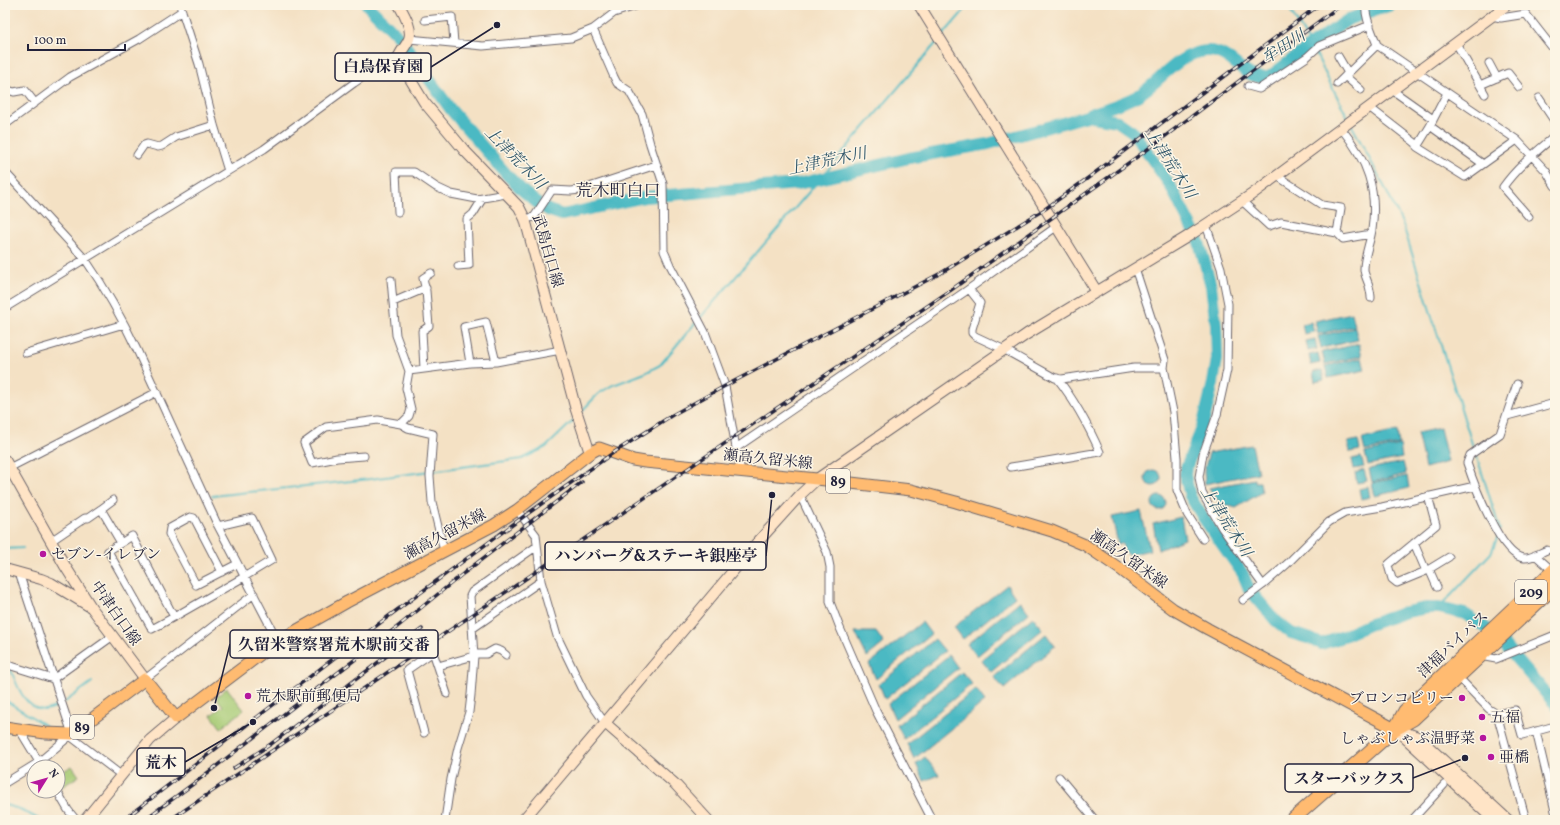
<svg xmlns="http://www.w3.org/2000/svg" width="1560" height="825" viewBox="0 0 1560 825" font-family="Vollkorn,'Noto Serif JP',serif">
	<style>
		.green { fill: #a6ca73; stroke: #647657 }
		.water { fill: #4bb9c3; stroke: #366e7f }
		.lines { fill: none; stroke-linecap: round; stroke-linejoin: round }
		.stream { stroke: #4bb9c3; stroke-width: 2 }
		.river { stroke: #4bb9c3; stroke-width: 12 }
		.street-casing { stroke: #6c656b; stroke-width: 9 }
		.secondary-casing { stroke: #6c656b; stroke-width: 12 }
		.primary-casing { stroke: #6c656b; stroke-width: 13 }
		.highway-casing { stroke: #6c656b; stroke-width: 15 }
		.street { stroke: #fff; stroke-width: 7 }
		.secondary { stroke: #ffe4c6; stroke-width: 10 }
		.primary { stroke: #ffbb71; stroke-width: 11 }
		.highway { stroke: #ffbb71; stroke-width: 13 }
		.rail-casing { stroke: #22223b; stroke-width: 3.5 }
		.rail { stroke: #fcf5e5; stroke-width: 2; stroke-dasharray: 6; stroke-linecap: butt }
		.poi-dot { fill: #b5179e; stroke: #fcf5e5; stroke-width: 1.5 }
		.labels { text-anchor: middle; stroke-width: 3; stroke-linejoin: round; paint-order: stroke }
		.shield { fill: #fcf5e5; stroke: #63616e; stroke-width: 1 }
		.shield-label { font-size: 14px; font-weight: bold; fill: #22223b }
		.street-label { font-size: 15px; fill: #22223b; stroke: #fcf5e5 }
		.poi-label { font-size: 15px; fill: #22223b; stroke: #fcf5e5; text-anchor: start }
		.water-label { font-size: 16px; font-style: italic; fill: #30576b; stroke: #fcf5e5 }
		.quarter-label { font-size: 17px; fill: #22223b; stroke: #fcf5e5 }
		.leader { fill: none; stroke: #22223b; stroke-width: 1.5 }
		.callout-dot { fill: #22223b; stroke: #fcf5e5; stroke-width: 1.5 }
		.callout { fill: #fcf5e5; stroke: #22223b; stroke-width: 1.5 }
		.callout-label { font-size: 16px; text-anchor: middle; font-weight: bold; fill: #22223b }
	</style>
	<rect width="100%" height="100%" fill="#fcf5e5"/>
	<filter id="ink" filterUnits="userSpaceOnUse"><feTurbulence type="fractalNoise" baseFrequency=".025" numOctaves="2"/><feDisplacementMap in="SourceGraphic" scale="8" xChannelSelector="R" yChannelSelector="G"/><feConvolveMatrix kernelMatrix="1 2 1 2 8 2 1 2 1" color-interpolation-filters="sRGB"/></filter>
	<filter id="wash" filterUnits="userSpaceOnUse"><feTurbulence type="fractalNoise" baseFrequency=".012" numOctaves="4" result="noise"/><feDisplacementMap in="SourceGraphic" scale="16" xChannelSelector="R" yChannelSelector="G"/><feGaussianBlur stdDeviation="0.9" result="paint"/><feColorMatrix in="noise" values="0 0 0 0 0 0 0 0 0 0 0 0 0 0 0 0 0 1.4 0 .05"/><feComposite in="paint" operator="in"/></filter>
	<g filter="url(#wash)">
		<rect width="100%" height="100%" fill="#f4e1c4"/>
		<path class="green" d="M227,688l17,22 -23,18 -10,-13 12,-9 -7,-9z
			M72,766l7,10 -19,12 -2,-4v-10z"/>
		<path class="water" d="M1352,313l3,13 -37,8 -3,-13z
			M1311,322l3,10 -10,2 -2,-10z
			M1355,328l3,12 -37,8 -3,-12z
			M1315,339l2,10 -9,2 -2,-10z
			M1359,344l3,12 -37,8 -3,-12z
			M1318,353l2,10 -9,2 -2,-10z
			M1362,358l3,12 -37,8 -3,-12z
			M1322,370l2,10 -9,2 -2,-10z
			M1440,428l8,34 -23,6 -8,-35z
			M1397,431l2,13 -34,7 -3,-12z
			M1358,440l2,10 -10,2 -2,-10z
			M1252,445l6,28 -53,11 -1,-13 5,-18z
			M1400,445l2,13 -34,7 -3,-12z
			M1361,457l3,10 -10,2 -2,-10z
			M1403,462l3,12 -34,8 -3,-13z
			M1364,470l3,11 -10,2 -2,-10z
			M1145 478a8 8 0 1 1 16 0a8 8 0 1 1-16 0Z
			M1407,476l2,12 -34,8 -3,-13z
			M1255,479v3h5l2,10 -26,16 -16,-5 -11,-15z
			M1368,487l2,10 -9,2 -2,-10z
			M1152 503a7 7 0 1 1 14 0a7 7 0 1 1-14 0Z
			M1141,511l9,39 -21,5 -5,-4 -2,-8 -4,1 -6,-27z
			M1181,517l4,22 -27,11 -5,-26z
			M1007,585l8,12 -52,42 -9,-12z
			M1020,601l9,12 -52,43 -10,-12z
			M1033,617l10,12 -52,43 -10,-12z
			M922,622l9,12 -55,45 -7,-15z
			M855,632h21l8,11 -17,14z
			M1046,634l9,12 -51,43 -10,-12z
			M935,639l10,12 -60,48 -6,-15z
			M949,655l9,13 -63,51 -7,-15z
			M962,672l10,12 -68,55 -7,-14z
			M976,689l9,12 -71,58 -7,-15z
			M925,757l14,18 -15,6 -8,-17z"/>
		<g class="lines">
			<path class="stream" d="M1287,5l26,44
				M942,36l27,-31
				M1315,52l11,23 22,43
				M1351,124l33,62 19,39 71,225
				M700,318l79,-91 159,-186
				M580,413l18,-19 13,-8 34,-13 15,-8 37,-44
				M1476,454l24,76
				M212,496l158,-17 152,-20 24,-12 30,-29
				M5,549l18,-1
				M1439,608l52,-55 7,-17
				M5,660l2,1
				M11,670c6,15 13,38 33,40 4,0 10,-3 15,-4
				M5,700l41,26
				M65,702l27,-20
				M5,805l15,4 20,11"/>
			<path class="river" d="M367,5l33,33 51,72 57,66 15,15 13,11 12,8 14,5 83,-18 153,-13 111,-26 79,-14 99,-28 30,5 16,11 37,53 29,57 12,44 5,39 1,34 -4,24 -11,45 -16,40 -1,7 5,21 12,20 41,58 6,15 26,31 16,13 20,6 10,5 18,-6 29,-13 38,-13 21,-4h12l26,6 30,20 60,70
				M1088,115c16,-6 34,-11 49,-19 24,-14 40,-43 70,-45 26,-1 35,31 62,26l42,-32 38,-26 42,-14"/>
		</g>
	</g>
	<g filter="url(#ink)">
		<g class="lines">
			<g class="street-casing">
				<path id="street" d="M180,5l19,59 15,61 14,46
					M1366,5c-2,12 7,28 11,40l140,95 29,31 9,15
					M1375,5h3
					M1492,16l9,2 25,-4 29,37
					M425,20l27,-3 2,26
					M593,29l21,48 3,6 12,8 13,23 8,30 13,40 1,67 6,14 35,67 20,54 11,62
					M409,39l74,7 88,-8 22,-9 21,-16 25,-8
					M1456,43l29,51
					M1338,56l10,17
					M1489,63l8,15
					M1345,76l16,14
					M1337,84l40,-39
					M1480,85l28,-12 11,14
					M1248,86l11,3 48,-32 12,-11 51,-21
					M5,89l9,3 11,-2 10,13
					M1392,90l41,29
					M1447,93l-17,33 -13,21 48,30 52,-37
					M1539,98l16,24
					M1369,107l49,38
					M5,125l65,-48 69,-38 43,-28
					M1430,126l53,38
					M1341,128c26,32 37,61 31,102 -2,13 -8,26 -8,39 0,6 4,12 5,17 1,4 2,8 2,12
					M137,155l7,-10 3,-1 11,3 4,-1 14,-9 38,-12
					M5,172l80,87c20,29 37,59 52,91l81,176 60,115
					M1277,176l45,29 19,3 -4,25
					M1242,201l27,25 12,-4 56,11 6,6 28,-5
					M398,212l-2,-40h18l22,15 15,7 26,5 29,-5
					M1529,217l-26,-30c14,-20 33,-35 52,-51
					M525,219l9,-2 18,-27 19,1 9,-1 76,-25
					M1206,225l15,43 7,36 -1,66 -10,45 -14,39 -4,23 3,16 20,35 41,57 24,-21 42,-42 16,-9 37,-6 93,-21
					M458,266l11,-1 -2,-46 6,-5 10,-16
					M1135,268l30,92 -1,8 9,44 4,46v32l10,24 16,25
					M391,280l5,55 13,36 -3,17 5,21 -2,7 -8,8 7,4 25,6 -3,42 2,26 12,49
					M969,289l11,14 -8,26v4l3,3 30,14 50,28 7,1 72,-11h30
					M393,302l33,-14
					M5,308l259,-159 90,-66 31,-21 13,-3
					M26,353l98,-29
					M470,363l-6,-36 22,-5 10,40
					M424,369l-2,-38 7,-5 -3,-35 -3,-13 8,-5
					M409,371l61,-8 26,-1 65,-12
					M1517,384l-17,50 -30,21 -3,8c7,21 34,94 57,95 7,1 17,-6 23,-8
					M1507,416l48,-13
					M364,456l-27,2 -25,5 -8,-20 22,-16 52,-7 23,4
					M1011,467l89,-15c-12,-27 -25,-51 -43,-74
					M9,468l148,-76
					M741,471l-5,-23 230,-157 90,-64
					M800,495l27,57 3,15v35l10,26 36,83 56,109
					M101,509l12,-9
					M517,510l19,25 5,46 16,55 29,60 19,27
					M51,541l34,-23h3l13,-9 20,34 11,-7 42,81 70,-40 28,-17 -20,-42 -34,8
					M121,543l-13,8 44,78 22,-12
					M1414,543l12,28 -29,12 -5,-4 -4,-14 2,-2 46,-38 -8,-29
					M1535,555l19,17
					M1429,569l8,18
					M1426,571l23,-14
					M222,572l-28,-54 -4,-1 -20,11 -1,6 27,51 41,-21
					M1243,600l20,-15
					M472,629l69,-48
					M474,654h12l9,-5 6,2 5,4
					M1480,656l16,3 59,-24
					M5,664l48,15
					M438,666l36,-10
					M1458,677l31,32 8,5 29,106
					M53,679l60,-43
					M145,679l109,-85
					M1497,714l18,-4 7,25 33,-9
					M19,729l23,38
					M1536,731l19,80
					M424,733l-17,-63 26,-18 14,42
					M70,736l51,39
					M1059,777l36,43
					M5,783l34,-21 33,-28 -53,-161
					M57,791l11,19 8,10
					M445,820l6,-41 7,-31 11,-36 2,-17 3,-39 -4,-60 2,-4 65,-46
					M1412,820l32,-35"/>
			</g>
			<g class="secondary-casing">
				<path id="secondary" d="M399,5c5,9 14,24 10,34 -3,8 -9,12 -11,20l26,43 40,48 55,57 6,12 51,191 14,43
					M919,5l178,287
					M5,460l60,106 26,41 54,72
					M5,569l36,10 10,4 38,23
					M605,723l70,61 33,36
					M1395,729l23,8 90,83
					M1400,733l94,87
					M85,820l65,-80 26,-22
					M523,820l232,-275 45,-50 17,-16 210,-145 160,-97 64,-42 256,-190"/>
			</g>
			<g class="primary-casing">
				<path id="primary" d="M5,727l40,6 27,1 73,-55 31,39 102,-77 69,-39 147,-77 23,-15 73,-57 9,-5 34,12 12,2 172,17 94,11 45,12 96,29 33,14 38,26 50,38 35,20 187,100"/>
			</g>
			<g class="highway-casing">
				<path id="highway" d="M1395,729l10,-18 150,-142
					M1292,820l103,-91 18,-10 142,-133"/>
			</g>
			<use href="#street" class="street"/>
			<use href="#secondary" class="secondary"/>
			<use href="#primary" class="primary"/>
			<use href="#highway" class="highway"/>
			<g class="rail-casing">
				<path id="rail" d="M234,768l37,-24 151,-115
					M123,820l266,-204 134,-99 90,-64 61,-39 51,-28 216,-113 104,-64 43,-31 231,-173
					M144,820l49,-36 203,-156 68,-55 118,-91
					M170,820l781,-530 197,-141 193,-144"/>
			</g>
			<use href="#rail" class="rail"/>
		</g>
	</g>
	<g class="poi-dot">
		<circle cx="43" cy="554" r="4"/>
		<circle cx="248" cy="696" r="4"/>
		<circle cx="1462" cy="698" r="4"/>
		<circle cx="1482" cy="717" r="4"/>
		<circle cx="1483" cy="738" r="4"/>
		<circle cx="1491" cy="757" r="4"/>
	</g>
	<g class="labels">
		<g class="shield">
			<rect x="826" y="469" width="24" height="24" rx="3"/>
			<rect x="1515" y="580" width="32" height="24" rx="3"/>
			<rect x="70" y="715" width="24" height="24" rx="3"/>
		</g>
		<g class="shield-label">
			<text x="838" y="486">89</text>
			<text x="1531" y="597">209</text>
			<text x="82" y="732">89</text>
		</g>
		<g class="street-label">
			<text transform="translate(548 251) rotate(74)" y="5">武島白口線</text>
			<text transform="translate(768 459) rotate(6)" y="5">瀬高久留米線</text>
			<text transform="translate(445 534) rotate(-28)" y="5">瀬高久留米線</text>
			<text transform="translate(1129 559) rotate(35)" y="5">瀬高久留米線</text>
			<text transform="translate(116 613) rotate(55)" y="5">中津白口線</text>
			<text transform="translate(1453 644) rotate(-43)" y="5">津福バイパス</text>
		</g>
		<g class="poi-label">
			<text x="51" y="559">セブン-イレブン</text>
			<text x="256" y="701">荒木駅前郵便局</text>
			<text x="1454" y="703" text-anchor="end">ブロンコビリー</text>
			<text x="1490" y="722">五福</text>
			<text x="1475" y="743" text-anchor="end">しゃぶしゃぶ温野菜</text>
			<text x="1499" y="762">亜橋</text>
		</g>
		<g class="water-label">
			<text transform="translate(1283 46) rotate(-33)" y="6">牟田川</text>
			<text transform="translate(516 157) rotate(46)" y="6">上津荒木川</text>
			<text transform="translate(827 160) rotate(-12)" y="6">上津荒木川</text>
			<text transform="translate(1171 163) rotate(57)" y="6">上津荒木川</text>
			<text transform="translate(1227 521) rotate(57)" y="6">上津荒木川</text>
		</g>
		<g class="quarter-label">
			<text x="618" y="196">荒木町白口</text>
		</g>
	</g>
	<path class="leader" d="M497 25L431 67M772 495L766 556M214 708L230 644M253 722L185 762M1465 758L1413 778"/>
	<g class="callout-dot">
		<circle cx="497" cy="25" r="4"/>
		<circle cx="772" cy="495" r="4"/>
		<circle cx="214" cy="708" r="4"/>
		<circle cx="253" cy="722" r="4"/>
		<circle cx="1465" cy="758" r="4"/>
	</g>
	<g class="callout">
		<rect x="335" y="53" width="96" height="28" rx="4"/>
		<rect x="545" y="542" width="221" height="28" rx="4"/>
		<rect x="230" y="630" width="208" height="28" rx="4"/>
		<rect x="137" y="748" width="48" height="28" rx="4"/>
		<rect x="1285" y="764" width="128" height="28" rx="4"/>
	</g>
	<g class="callout-label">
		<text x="383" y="72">白鳥保育園</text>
		<text x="656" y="561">ハンバーグ&amp;ステーキ銀座亭</text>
		<text x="334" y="650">久留米警察署荒木駅前交番</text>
		<text x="161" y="768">荒木</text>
		<text x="1349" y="784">スターバックス</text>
	</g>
	<rect width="1560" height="825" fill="none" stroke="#fcf5e5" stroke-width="20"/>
	<g transform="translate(46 779) rotate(53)"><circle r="19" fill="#fcf5e5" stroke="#a5a1a1"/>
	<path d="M0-3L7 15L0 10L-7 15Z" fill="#b5179e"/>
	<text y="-6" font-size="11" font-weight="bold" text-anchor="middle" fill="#22223b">N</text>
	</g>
	<path d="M28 44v6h97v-6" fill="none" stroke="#22223b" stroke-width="2"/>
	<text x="34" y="44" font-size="12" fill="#22223b" stroke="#fcf5e5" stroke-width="3" paint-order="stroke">100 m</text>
</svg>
